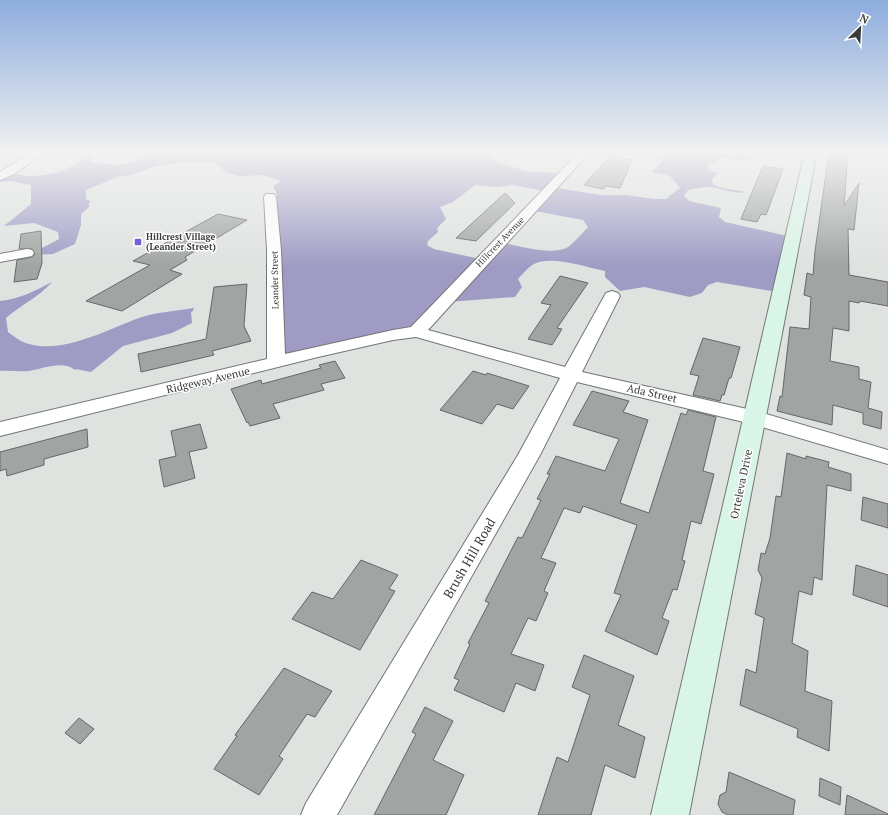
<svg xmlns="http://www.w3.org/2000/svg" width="888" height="815" viewBox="0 0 888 815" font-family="'PT Serif',serif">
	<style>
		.forest { fill: #9f9bc5; fill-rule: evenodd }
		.building { fill: #a0a4a2; stroke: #646765 }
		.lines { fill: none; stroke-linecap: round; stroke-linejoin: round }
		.street-casing { stroke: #737674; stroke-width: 2 }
		.secondary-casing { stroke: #737674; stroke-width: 2 }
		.street { fill: #fff; fill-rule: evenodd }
		.secondary { fill: #d9f5e7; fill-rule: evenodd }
		.poi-dot { fill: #785dd8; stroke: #fff; stroke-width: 1.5 }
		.labels { text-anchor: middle; stroke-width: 3; stroke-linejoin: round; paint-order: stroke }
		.far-poi-label { font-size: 9px; font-weight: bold; fill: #3a3c3b; stroke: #fff; text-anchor: start }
		.far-street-label { font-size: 9px; fill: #3a3c3b; stroke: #fff }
		.street-label { font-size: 11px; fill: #3a3c3b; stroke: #fff }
		.near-street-label { font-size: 13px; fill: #3a3c3b; stroke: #fff }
	</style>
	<rect width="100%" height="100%" fill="#dfe3e0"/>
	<path class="forest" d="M148,152h342l7,10 28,9 41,3 -9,14 44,7h24l30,4h11l14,-11 -10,-12 -18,-4 10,-11 -1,-3 -16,-4v-1l111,-1 -2,6 -12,2 -19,-2 -15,7 1,5 9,3 -6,6 1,6 9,3 24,4c-12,3 -24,-4 -35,-5 -8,0 -16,1 -23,3l-4,6 5,5 32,7 -2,9 6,5 67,15 -14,55 -61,-10 -9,3 -6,8 -12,4 -46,-10 -24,4 -15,-14v-6c-19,-4 -54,-16 -71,-7 -6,3 -11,10 -16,15l4,8 -7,10 -68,5 -29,29 -138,26 -3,-118v-45l-4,-8 8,-5 -19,-6 -23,1 -12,-3 -12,-10 -24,-2 -35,5 -25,9 -11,1 -34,14v10l5,1 -2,2v4l-8,7v11l-6,19 -22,10 -24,1 30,-16 -1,-7 -24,-9 -30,3 27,-22v-19l-21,-4 -10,1v-6c15,-5 17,0 31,0 15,0 36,-5 48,-14l-1,-2 15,-6 -3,6 2,2c20,4 40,5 56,-10zM475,185l21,2 16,-2 38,7 -15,19 48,9 5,7c-6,6 -13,15 -20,20 -14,9 -49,-1 -65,-4l-18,17 -51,-11 -7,-4 1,-4 10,-9 -1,-4 9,-9 -6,-12 13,-5z
		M52,282c-13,15 -31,23 -46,36l2,14c4,3 8,6 13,9 35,17 85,-11 118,-23 17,-6 37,-7 55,-10l-1,3 -2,1 1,11 -20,10 -49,13 -32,26 -15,-3 -1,1c-12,-10 -32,-1 -46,1 -10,1 -19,-1 -29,0v-70c19,-2 35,-10 52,-19z"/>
	<path class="building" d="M829,152h19l-4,54 15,-23 -5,47 -6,-1 1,46 39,7v24l-28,-5 -1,2 -10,-2v30l-16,-3 -3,33 29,6v12l12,3 -3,26 14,4 -1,17 -18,-5v-11l-30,-8 -1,20 -55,-14 3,-15 2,1 8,-70 19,2 2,-32 -7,-2 3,-22 6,2 2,-24z
		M610,156l22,4 -12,28 -14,-2 -3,3 -19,-4z
		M763,166l20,3 -17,46 -5,-1 -4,8 -16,-3z
		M505,193l10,10 -39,38 -20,-3z
		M218,214l29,6 -62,37 2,3 -17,10 12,4 -60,37 -36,-10 64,-36 -17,-4z
		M41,231l1,32 -5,16 -23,3 3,-22 15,-3 3,-3 -3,-5h-13l2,-15z
		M560,276l28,7 -31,45 5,1 -10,16 -24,-6 23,-34 -10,-2z
		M247,284l-3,42 7,15 -39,10 2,4 -73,17 -3,-18 68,-15 8,-52z
		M703,338l37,9 -9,31h-2l-5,17h-2l-2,6 -27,-6 6,-19 -9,-2z
		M335,361l10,17 -24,6 3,6 -51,14 7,14 -30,8 -2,-4 -1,1 -16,-34 30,-9 1,4 59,-16 -2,-3z
		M473,371l13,4 1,-2 42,13 -16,23 -16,-5 -15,20 -42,-14z
		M592,391l37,10 -6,11 25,8 -28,83 29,10 32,-100 5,2 2,-5 28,7 -13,54 11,3 -5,20 -8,30 -10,-3 -9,39 3,1 -8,29 -4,-1 -11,29 7,3 -12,34 -52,-24 16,-36 -7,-2 23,-68 -54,-19 -3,7 -16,-5 -23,50 15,5 -12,28 4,2 -12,28 -8,-3 -17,36 33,11 -9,26 -19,-8 -12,29 -50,-22 5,-10 -5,-2 16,-34 -2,-1 21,-40 -4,-2 33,-64 4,1 19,-38 -4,-1 13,-25h-3l9,-18 49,15 14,-32 -46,-14z
		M200,424l7,24 -18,4 6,26 -31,9 -5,-27 17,-4 -5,-25z
		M87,429l1,18 -44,12v6l-37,11 -1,-7 -6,2v-19z
		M787,453l19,6v-3l23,6 -1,5 23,7v17l-24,-6 -5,95 -8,-3 -2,18 -13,-4 -7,52 16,8 -3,40 27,10 -3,50 -32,-14 1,-8 -58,-24 6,-36 10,4 8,-55 -9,-4 7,-36 -4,-8 3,-17 4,1 5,-16 6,-42 5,1z
		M863,497l25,7v24l-27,-8z
		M361,560l37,15 -9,14 6,2 -35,59 -68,-31 20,-27 21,7z
		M856,565l32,10v32l-35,-12z
		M584,655l50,21 -16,49 27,12 -10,41 -30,-13 -14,50h-53l19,-58 11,5 22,-67 -18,-8z
		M284,668l48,23 -17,26 -8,-3 -28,42 4,3 -24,36 -45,-26 23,-33 -2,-1z
		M425,707l28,14 -20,39 31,15 -18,40h-72l42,-81 -4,-2z
		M79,718l15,11 -14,15 -15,-11z
		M729,772l66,28 -2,15h-65l-6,-3 -4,-8 2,-9 6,-3z
		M820,778l21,9 -1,18 -21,-9z
		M847,795l41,19v1h-43z"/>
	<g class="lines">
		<g class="street-casing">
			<path id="street" d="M32,152h13l-31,22 -14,6v-8z
				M579,152h11l-162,178 137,37 41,-74 6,-2 6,2 2,3 -38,76 174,39 132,39v14l-136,-40 -175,-42 -37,73 -203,360h-36l5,-12 212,-348 42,-77 -144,-41 -23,3 -75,17 -318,79v-14l267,-63v-109l-3,-53 2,-3h8l2,3 5,53 4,104 108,-24 18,-3z
				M27,249l5,1 2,3 -2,3 -32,6v-8z"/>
		</g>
		<g class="secondary-casing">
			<path id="secondary" d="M805,152h12l-128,663h-38z"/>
		</g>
		<use href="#street" class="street"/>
		<use href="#secondary" class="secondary"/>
	</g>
	<linearGradient id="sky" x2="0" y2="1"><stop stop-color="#8dacdd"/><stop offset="0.57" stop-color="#f1f2f1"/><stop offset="1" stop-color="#f1f2f1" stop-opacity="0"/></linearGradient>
	<rect width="888" height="267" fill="url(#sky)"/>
	<rect class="poi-dot" x="134" y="238" width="8" height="8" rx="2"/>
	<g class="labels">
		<g class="far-poi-label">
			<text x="146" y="240">Hillcrest Village<tspan x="146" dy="10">(Leander Street)</tspan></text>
		</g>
		<g class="far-street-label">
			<text transform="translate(500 242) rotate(-46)" y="3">Hillcrest Avenue</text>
			<text transform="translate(275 280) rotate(-91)" y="3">Leander Street</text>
		</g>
		<g class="street-label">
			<text transform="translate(208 380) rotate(-13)" y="4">Ridgeway Avenue</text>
			<text transform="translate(652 393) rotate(13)" y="4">Ada Street</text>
			<text transform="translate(741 484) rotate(-78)" y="4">Orteleva Drive</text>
		</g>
		<g class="near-street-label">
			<text transform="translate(469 558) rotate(-60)" y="5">Brush Hill Road</text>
		</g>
	</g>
	<g transform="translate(860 28) rotate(24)" stroke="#ffffff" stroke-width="3" paint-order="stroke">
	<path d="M0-3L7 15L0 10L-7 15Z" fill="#3a3c3b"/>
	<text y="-6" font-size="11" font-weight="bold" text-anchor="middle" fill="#3a3c3b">N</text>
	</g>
</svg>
